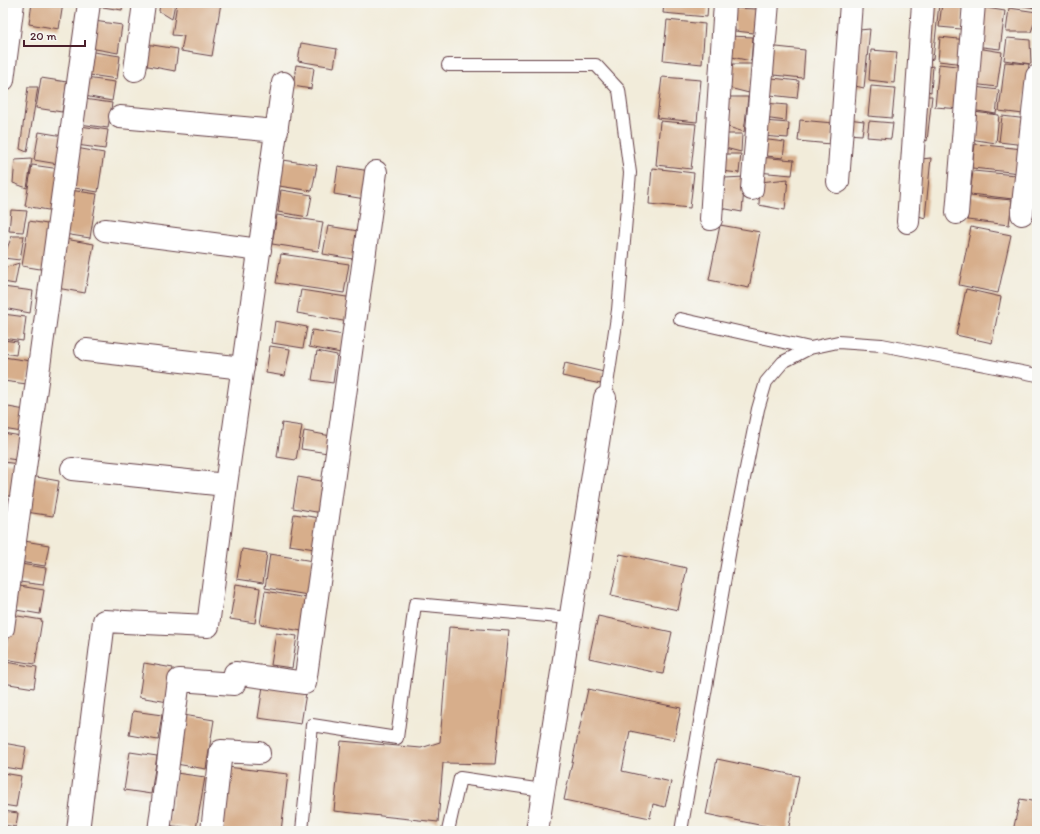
<svg xmlns="http://www.w3.org/2000/svg" width="1040" height="834" viewBox="0 0 1040 834" font-family="Itim,sans-serif">
	<style>
		.building { fill: #d7ae8b }
		.lines { fill: none; stroke-linecap: round; stroke-linejoin: round }
		.service-casing { stroke: #633e45; stroke-width: 14 }
		.minor-casing { stroke: #633e45; stroke-width: 24 }
		.service { stroke: #fff; stroke-width: 12 }
		.minor { stroke: #fff; stroke-width: 22 }
	</style>
	<rect width="100%" height="100%" fill="#f6f6f2"/>
	<filter id="ink" filterUnits="userSpaceOnUse"><feTurbulence type="fractalNoise" baseFrequency=".025" numOctaves="2"/><feDisplacementMap in="SourceGraphic" scale="8" xChannelSelector="R" yChannelSelector="G"/><feConvolveMatrix kernelMatrix="1 2 1 2 8 2 1 2 1" color-interpolation-filters="sRGB"/></filter>
	<filter id="wash" filterUnits="userSpaceOnUse"><feTurbulence type="fractalNoise" baseFrequency=".012" numOctaves="4" result="noise"/><feDisplacementMap in="SourceGraphic" scale="16" xChannelSelector="R" yChannelSelector="G"/><feGaussianBlur stdDeviation="0.9" result="paint"/><feColorMatrix in="noise" values="0 0 0 0 0 0 0 0 0 0 0 0 0 0 0 0 0 1.4 0 .05"/><feComposite in="paint" operator="in"/></filter>
	<g filter="url(#wash)">
		<rect width="100%" height="100%" fill="#f2ecda"/>
		<g id="blocks">
			<path class="building" d="M32,3h31l-4,26 -30,-5z
				M91,3h32l-1,7 -32,-5z
				M160,3h15l-3,16 -13,-8z
				M177,3h44l-9,53 -31,-5 3,-15 -12,-1z
				M664,3h44l-1,14 -44,-4z
				M942,3h22l-3,26 -22,-2z
				M1010,3h26l-1,5 -25,-4z
				M939,4l-6,55 -4,1 2,-55z
				M980,7l25,4 -5,38 -26,-3z
				M733,8l24,1 -3,24 -19,-2z
				M1009,8l28,4v3l-6,17h-25z
				M667,20l38,4 -3,40 -39,-4z
				M94,21l28,4 -4,28 -28,-5z
				M870,29l-6,59 -9,-2 4,-56z
				M729,36l24,1 -2,24 -24,-5z
				M940,37l27,3 -2,24 -27,-3z
				M1007,38l23,2 1,24 -27,-4z
				M301,43l36,6 -3,18 -36,-6z
				M146,44l32,5 -3,22 -32,-6z
				M767,46l38,4 -2,28 -39,-4z
				M977,48l25,4 -5,35 -25,-3z
				M871,50l26,2 -3,31 -25,-3z
				M87,51l33,5 -3,23 -34,-5z
				M1005,62l24,2 -6,50 -24,-3z
				M727,64h25l-3,29 -20,-5z
				M939,64l26,3 -4,42 -26,-2z
				M296,65l18,3 -3,21 -18,-3z
				M933,66l-2,26 -8,-2 5,-23z
				M662,77l39,3 -4,42 -40,-4z
				M763,77l36,4 -2,17 -36,-4z
				M41,78l26,4 -5,30 -26,-4z
				M86,78l29,4 -3,19 -28,-5z
				M871,86l24,2 -3,30 -24,-2z
				M28,87h10l-11,65 -7,-3z
				M974,87l25,3 -3,24 -25,-4z
				M923,96h9l-5,45 -5,-2z
				M728,97h20l-4,35 -19,-6z
				M84,99l28,4 -4,25 -28,-4z
				M765,103l22,2 -1,16 -23,-3z
				M973,112l26,3 -3,28 -26,-4z
				M1002,116l26,3 -3,26 -26,-3z
				M848,119l16,2 -2,14 -16,-1z
				M800,120l33,3 -2,21 -33,-3z
				M660,121l36,3 -5,45 -35,-4z
				M763,121l26,2 -1,15 -26,-2z
				M869,121l24,2 -2,16 -24,-2z
				M80,126l28,4 -3,19 -28,-4z
				M39,132l24,4 -5,28 -24,-4z
				M725,134h17l-1,18 -20,-5z
				M760,139l25,3 -2,16 -24,-3z
				M975,144l48,5 -3,24 -48,-5z
				M76,148l28,5 -6,39 -29,-5z
				M724,154h17l-2,19 -18,-2z
				M759,157l35,3 -2,15 -35,-3z
				M931,158l-6,60 -6,-2 2,-57z
				M32,159l-5,29 -14,-5 2,-23z
				M283,160l34,5 -5,26 -33,-5z
				M32,165l28,4 -6,42 -29,-5z
				M338,166l32,5 -5,28 -31,-5z
				M652,168l42,5 -4,35 -41,-4z
				M973,171l43,4 -3,24 -43,-5z
				M745,177l-3,35 -21,-4 4,-30z
				M788,179l-3,31 -26,-5 1,-23z
				M70,190l27,4 -7,44 -26,-4z
				M281,190l31,5 -4,22 -30,-5z
				M970,196l42,4 -3,25 -42,-5z
				M11,210l16,1 -4,21 -14,-1z
				M277,215l46,7 -5,29 -46,-7z
				M29,221l24,4 -7,45 -24,-4z
				M720,225l40,7 -11,56 -40,-8z
				M328,226l30,5 -5,28 -30,-5z
				M971,227l40,8 -13,58 -39,-8z
				M12,236h12l-4,24 -17,-2z
				M65,239l29,5 -9,49 -28,-5z
				M281,254l68,10 -5,29 -68,-10z
				M19,263l-4,21 -12,-2v-9l4,-6z
				M3,287l30,4 -3,22 -27,-5z
				M966,289l35,8 -9,46 -36,-8z
				M301,290l52,8 -4,24 -52,-9z
				M3,314l23,3 -3,24 -20,-3z
				M275,321l32,6 -4,21 -31,-5z
				M312,330l32,5 -3,18 -32,-6z
				M3,340l15,2 -2,13 -13,-2z
				M270,346l20,3 -5,27 -19,-3z
				M317,351l20,4 -4,28 -21,-3z
				M3,357l28,4 -4,23 -24,-3z
				M565,363l39,9 -3,12 -39,-8z
				M3,406l22,4 -3,22 -19,-3z
				M282,423l20,3 -6,34 -19,-3z
				M304,431l27,5 -3,17 -27,-4z
				M3,433l18,3 -4,24 -14,-2z
				M3,462l16,2 -5,33 -11,-2z
				M31,476l28,5 -6,35 -27,-4z
				M298,477l29,5 -5,31 -29,-5z
				M3,498l13,2 -4,23 -9,-2z
				M294,514l26,4 -5,31 -26,-4z
				M24,541l25,4 -4,21 -25,-4z
				M242,549l25,4 -4,30 -26,-4z
				M270,554l43,7 -5,34 -43,-7z
				M620,554l67,14 -9,42 -67,-14z
				M14,563l32,5 -3,17 -31,-4z
				M236,584l24,4 -5,35 -25,-4z
				M13,585l31,5 -4,24 -30,-5z
				M265,591l42,7 -5,33 -42,-7z
				M12,615l30,5 -7,44 -30,-5z
				M598,616l74,16 -9,42 -74,-16z
				M449,627l60,4 -14,133 -52,-1 -5,59 -104,-11 7,-70 80,7 19,-6z
				M276,633l21,3 -5,32 -21,-3z
				M5,662l32,5 -3,21 -31,-5v-10z
				M144,663l29,5 -5,34 -29,-5z
				M263,686l43,7 -5,31 -43,-6z
				M588,689l93,19 -7,32 -44,-9 -8,40 49,11 -6,25 -12,-3 -3,14 -86,-18z
				M133,711l29,4 -4,25 -29,-5z
				M183,715l31,5 -8,49 -30,-5z
				M3,743l23,4 -4,23 -19,-3z
				M130,752l27,4 -6,38 -27,-4z
				M717,759l82,17 -11,55 -82,-17z
				M227,767l61,7 -7,57h-62z
				M3,773l18,3 -5,31 -13,-2z
				M176,773l29,4 -9,52 -28,-4z
				M1020,799l17,3v13l-3,16h-21z
				M3,811l15,2 -2,14 -13,-2z"/>
		</g>
	</g>
	<g filter="url(#ink)">
		<use href="#blocks" fill-opacity="0" stroke="#633e45" stroke-width="1"/>
		<g class="lines">
			<g class="service-casing">
				<path id="service" d="M448,65h148l23,25 11,83 -12,137 -13,88
					M680,319l130,29
					M302,831l10,-106 85,13 18,-134 155,14
					M448,831l12,-53 83,12
					M681,831l50,-288 27,-134 8,-27 17,-20 27,-14 28,-6 44,3 155,30"/>
			</g>
			<g class="minor-casing">
				<path id="minor" d="M135,70l9,-67
					M3,80l10,-77
					M120,117l157,14
					M838,182l13,-179
					M752,189l16,-186
					M957,213l17,-210
					M1022,214l15,-138
					M711,219l14,-216
					M908,222l15,-219
					M105,230l155,20
					M86,350l157,18
					M72,469l154,16
					M3,628l86,-625
					M78,831l26,-210 104,5 18,-141 57,-402
					M159,831l20,-151 55,4 1,-11 70,10 71,-511
					M212,831l9,-80 38,2
					M537,831l68,-433"/>
			</g>
			<use href="#service" class="service"/>
			<use href="#minor" class="minor"/>
		</g>
	</g>
	<rect width="1040" height="834" fill="none" stroke="#f6f6f2" stroke-width="16"/>
	<path d="M24 40v6h61v-6" fill="none" stroke="#4a1f2b" stroke-width="2"/>
	<text x="30" y="40" font-size="12" fill="#4a1f2b" stroke="#f6f6f2" stroke-width="3" paint-order="stroke">20 m</text>
</svg>
